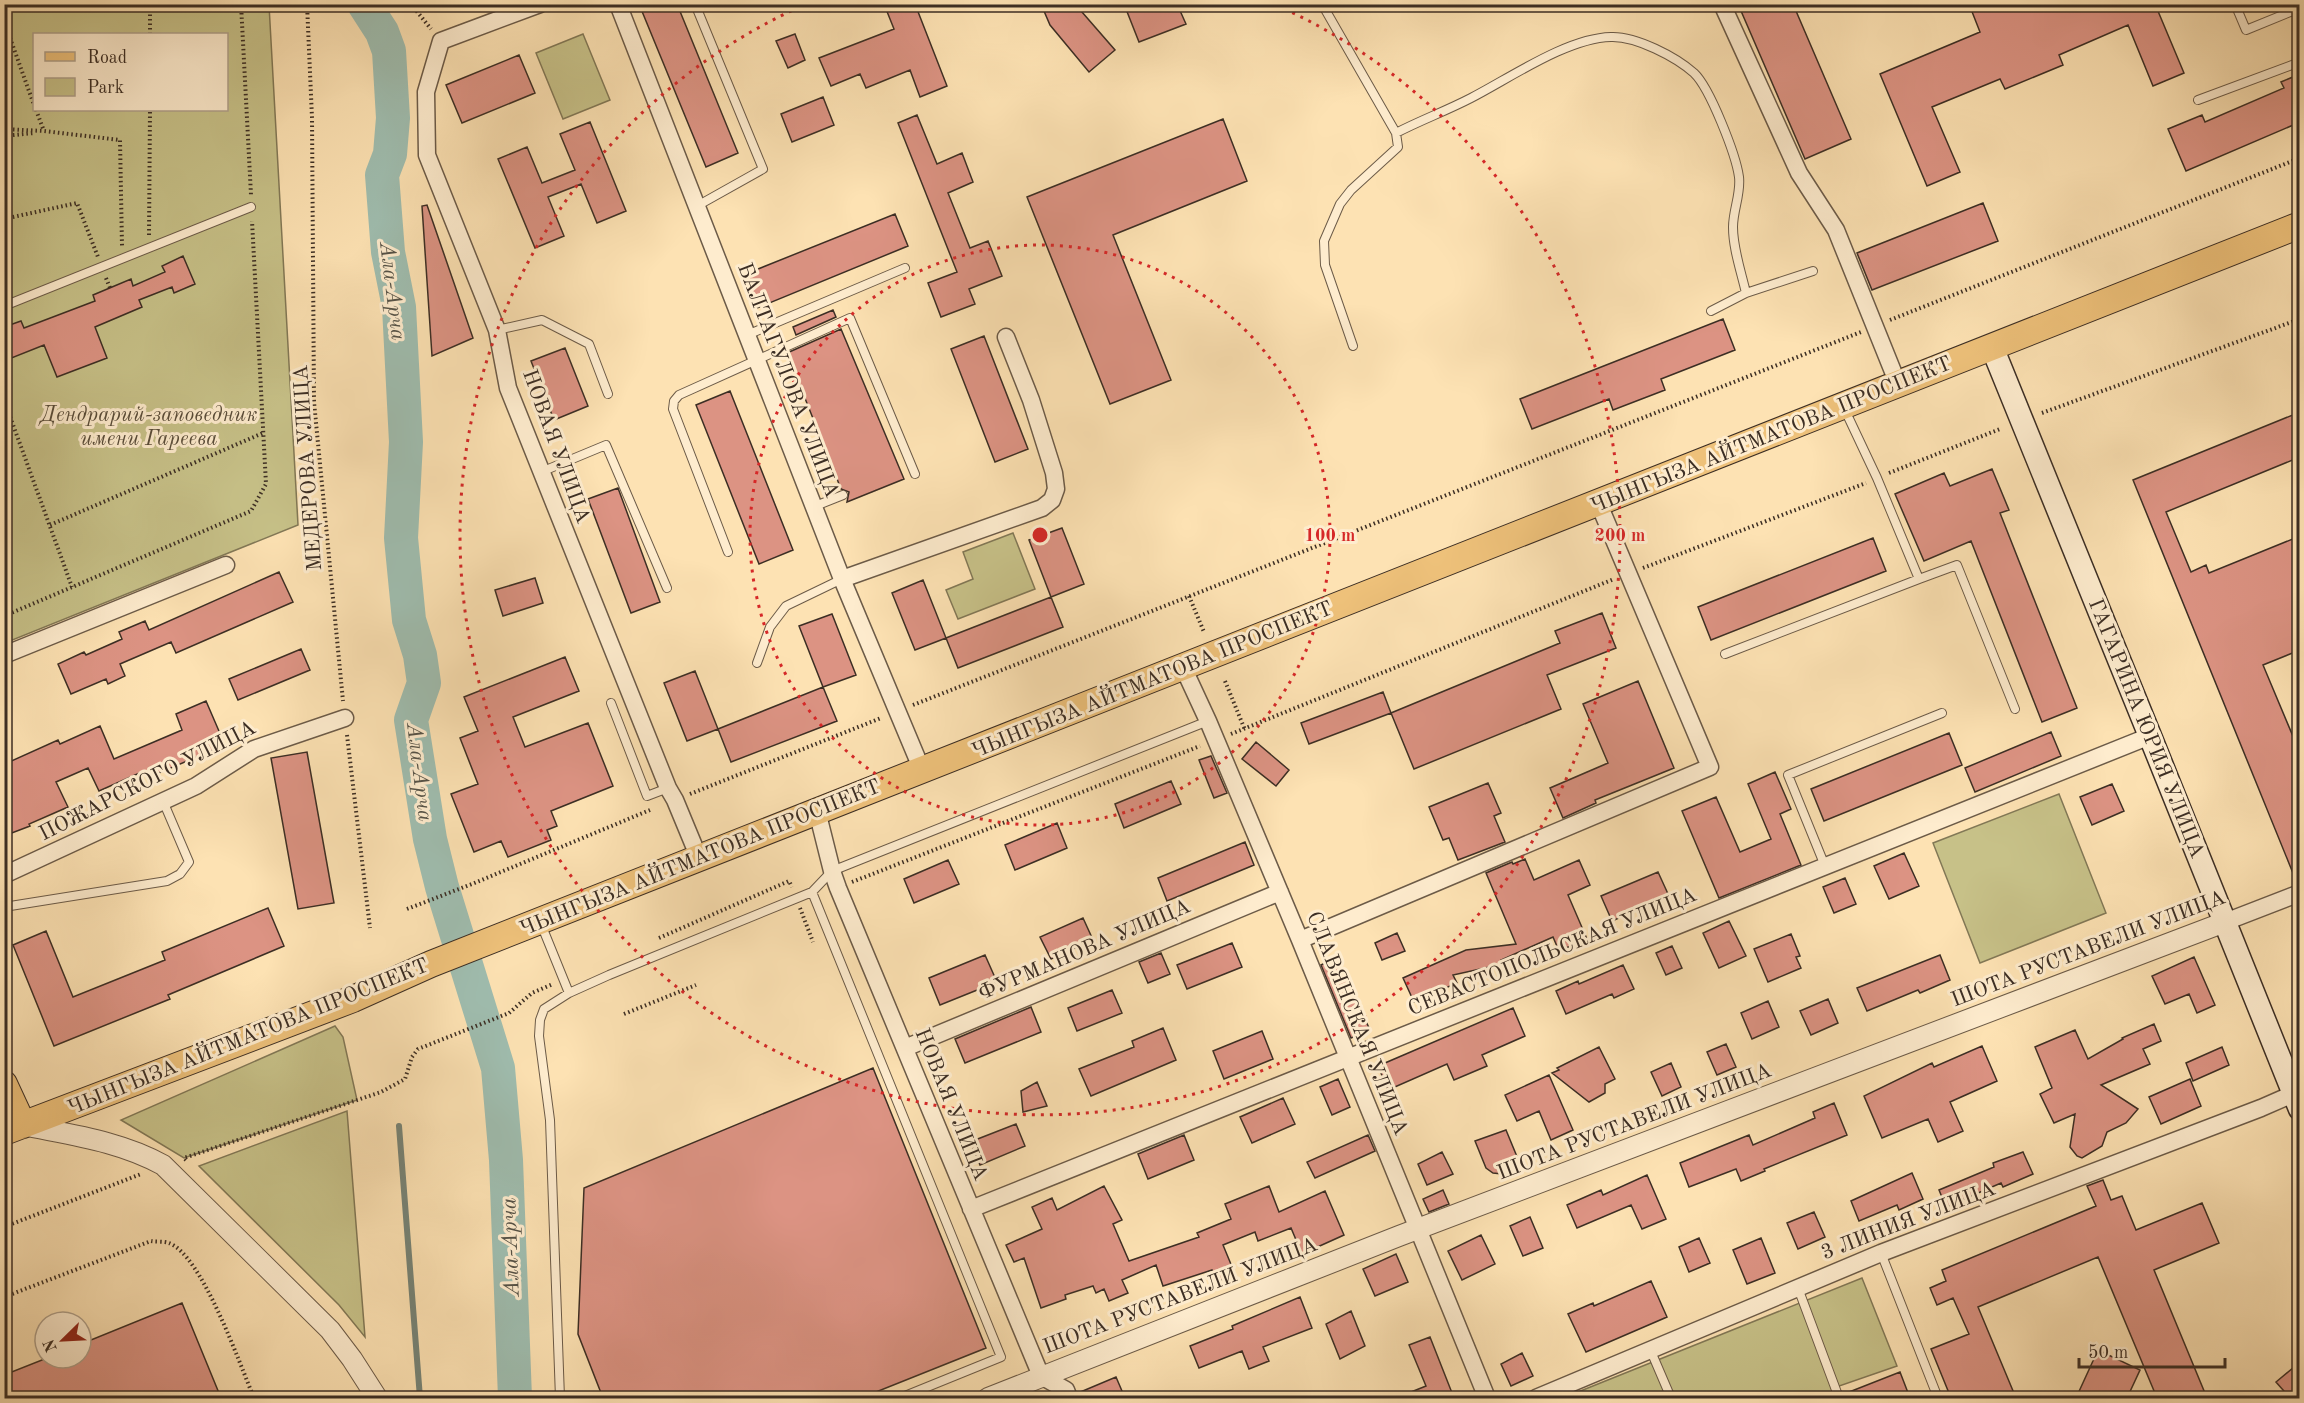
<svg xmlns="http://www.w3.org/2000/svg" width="2304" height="1403" viewBox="0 0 2304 1403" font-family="'Old Standard TT',serif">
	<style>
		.green { fill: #c7c188; stroke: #827856; stroke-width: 1.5; fill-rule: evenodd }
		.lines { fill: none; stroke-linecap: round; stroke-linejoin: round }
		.stream { stroke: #778477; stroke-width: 6 }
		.river { stroke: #9fbdaf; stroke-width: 34 }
		.building { fill: #dc9383; stroke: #3c2e24; stroke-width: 1.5 }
		.service-casing { stroke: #6c5b48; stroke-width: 10 }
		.minor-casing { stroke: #6c5b48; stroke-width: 19 }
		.tertiary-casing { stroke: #6c5b48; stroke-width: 22 }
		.secondary-casing { stroke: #3c2e24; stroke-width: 25 }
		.primary-casing { stroke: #3c2e24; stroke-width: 28 }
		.path { stroke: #3c2e24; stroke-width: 4; stroke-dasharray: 1.5 3; stroke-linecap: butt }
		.service { stroke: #feecce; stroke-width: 8 }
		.minor { stroke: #feecce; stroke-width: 16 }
		.tertiary { stroke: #feecce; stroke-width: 20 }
		.secondary { stroke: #feecce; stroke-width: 22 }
		.primary { stroke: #eec17a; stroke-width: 26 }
		.ring { fill: none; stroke: #d62828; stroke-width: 3; stroke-dasharray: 3 6 }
		.labels { text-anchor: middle; stroke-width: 6; stroke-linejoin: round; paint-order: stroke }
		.street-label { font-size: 21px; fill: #3c2e24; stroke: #feecce }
		.park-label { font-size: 21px; font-style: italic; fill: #584b38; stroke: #feecce }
		.water-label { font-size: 22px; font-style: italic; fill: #555247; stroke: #feecce }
		.centre { fill: #d62828; stroke: #feecce; stroke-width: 3 }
		.ring-label { font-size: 18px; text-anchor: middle; font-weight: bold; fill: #d62828; stroke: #feecce; stroke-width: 6; stroke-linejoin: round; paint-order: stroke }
	</style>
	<rect width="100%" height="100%" fill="#fde2b3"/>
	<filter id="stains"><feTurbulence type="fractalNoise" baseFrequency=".00333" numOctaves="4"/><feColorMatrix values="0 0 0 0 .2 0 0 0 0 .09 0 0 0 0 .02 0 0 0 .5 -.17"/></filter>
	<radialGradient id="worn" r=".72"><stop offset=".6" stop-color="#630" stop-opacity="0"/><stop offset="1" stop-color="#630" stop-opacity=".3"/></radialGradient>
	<path class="green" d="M4,5h265l29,520 -293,118zM34,34h192v76h-192z
		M583,34l27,66 -47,19 -27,-66z
		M1013,533l22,56 -77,30 -12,-29 27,-11 -10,-27z
		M2059,794l47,119 -126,50 -47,-120z
		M335,1026l8,11 14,63 -173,58 -63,-38z
		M347,1111l18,226 -26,-32 -140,-139z
		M1862,1278l35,88 -58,20 -2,12h-274z"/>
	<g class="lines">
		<path class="stream" d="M399,1126l21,272"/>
		<path class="river" d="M364,4l18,28 7,19 4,67 -3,36 -8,21 6,77 11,55 7,135 -5,96 8,82 11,35 4,28 -13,37 19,119 12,48 56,181 8,92 9,238"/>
	</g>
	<path class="building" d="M639,4h38l61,149 -32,14z
		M884,4h31l32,82 -27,11 -10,-27 -44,18 -6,-14 -29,12 -12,-28 75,-29z
		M1041,4h34l40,46 -26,22 -39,-47z
		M1124,4h53l9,20 -47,18z
		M1738,4h55l58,135 -46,20z
		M1969,4h186l29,69 -31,13 -25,-61 -69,30 4,10 -58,24 -5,-10 -68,28 28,65 -33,14 -47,-112 100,-42z
		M795,34l10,26 -17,8 -12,-27z
		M519,55l16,38 -73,30 -16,-38z
		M2300,74v51l-2,-2 -112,48 -18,-42 34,-14 3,7 79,-34 -3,-6z
		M823,97l11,28 -42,17 -11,-28z
		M917,115l20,49 25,-11 11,29 -25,11 22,55 18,-7 14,35 -33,13 6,15 -34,13 -13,-34 29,-11 -59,-149z
		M1223,119l24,62 -134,54 58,145 -61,24 -83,-207z
		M590,122l36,89 -29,12 -16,-39 -33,13 16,39 -29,12 -37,-89 29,-12 15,36 33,-13 -15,-36z
		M1983,203l15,38 -126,49 -15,-37z
		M427,205l46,133 -41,18 -10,-150z
		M895,214l13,32 -151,62 -14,-33z
		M183,256l12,28 -21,9 -2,-6 -33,13 3,7 -47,20 12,31 -50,19 -13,-32 -40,16v-34l17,-6 3,7 71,-27 -2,-6 38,-16 2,7 32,-14 -3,-6z
		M833,310l3,7 -40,18 -3,-8z
		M1723,319l12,31 -74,29 4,11 -52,20 -4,-11 -77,30 -12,-30z
		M841,329l63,150 -57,23 2,-10 -8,-3 -54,-136z
		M984,336l44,113 -33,13 -44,-113z
		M565,348l23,58 -34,14 -23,-59z
		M730,391l63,159 -34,14 -63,-159z
		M2300,412v45l-134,55 25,60 15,-7 3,8 91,-37v114l-37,15 37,88v130h-3l-164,-403z
		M1992,469l17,41 -9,3 77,195 -35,14 -71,-181 -47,20 -29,-67 49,-21 6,13z
		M618,488l42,114 -29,11 -43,-114z
		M1062,528l22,56 -33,13 -22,-57z
		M1873,538l13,33 -175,69 -13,-33z
		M279,572l14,30 -117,51 -5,-11 -51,22 5,12 -17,8 -2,-5 -35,15 -13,-30 26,-12 2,3 36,-16 -3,-7 26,-11 4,9z
		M535,578l8,25 -40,13 -8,-26z
		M923,580l23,58 -31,12 -23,-57z
		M1051,597l12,30 -105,41 -12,-30z
		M1602,613l14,35 -69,27 14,34 -147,60 -23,-56 169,-70 -5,-12z
		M832,614l24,61 -33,12 -24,-61z
		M301,649l9,21 -72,30 -9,-21z
		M565,657l14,34 -66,26 12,30 63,-24 25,63 -62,25 6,15 -10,4 4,10 -43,17 -7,-16 -27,11 -23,-58 27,-10 -18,-46 18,-7 -14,-34z
		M695,671l23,58 -31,12 -23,-58z
		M1638,681l36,87 -79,32 1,3 -33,15 -13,-30 58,-25 -25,-59z
		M823,687l14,34 -106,41 -13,-33z
		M1383,692l8,21 -82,31 -8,-21z
		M206,701l19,44 -78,33 -3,-7 -45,20 -11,-23 -32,14 12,25 -39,17 1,2 -26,10v-70l6,-2 -1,-2 49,-22 2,4 40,-18 14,33 68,-29 -6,-16z
		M2051,732l10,24 -86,36 -10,-24z
		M1949,733l13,32 -138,56 -13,-32z
		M1256,742l33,28 -13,16 -34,-27z
		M307,752l27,151 -36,6 -27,-151z
		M1211,756l16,37 -13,5 -15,-38z
		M1775,772l16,37 -11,5 21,51 -82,33 -37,-87 34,-14 24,55 31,-13 -23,-55z
		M1171,781l10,23 -57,24 -9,-24z
		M1488,783l13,30 -7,3 11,26 -47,18 -9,-22 -6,2 -14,-33z
		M2112,784l12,27 -32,14 -12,-28z
		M1057,823l10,25 -52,22 -10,-25z
		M1245,842l9,23 -87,36 -9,-23z
		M1904,853l15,33 -30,13 -15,-33z
		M1525,859l9,21 45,-20 11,25 -22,10 19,44 -28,12 -6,-14 -52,23 2,4 -50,11 4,8 -43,19 -11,-24 63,-28 50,-6 -30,-71 26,-11 1,2z
		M948,860l11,24 -45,19 -10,-24z
		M1658,872l11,24 -57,25 -11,-25z
		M1845,878l11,26 -22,9 -11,-26z
		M268,908l16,38 -116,49 2,4 -116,47 -41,-101 33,-14 27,66 92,-37 -3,-8z
		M1083,918l10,22 -42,19 -11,-22z
		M1729,921l17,35 -27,12 -16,-35z
		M1397,933l8,18 -23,9 -7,-17z
		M1791,934l9,22 -4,1 5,11 -33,14 -14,-33z
		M1232,943l10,24 -55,22 -10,-24z
		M1672,946l10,22 -16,7 -10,-22z
		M1161,953l9,21 -22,9 -9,-21z
		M985,955l12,27 -57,23 -11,-27z
		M1940,955l10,25 -30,13 -2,-3 -51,21 -10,-23z
		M2194,957l21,48 -18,8 -8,-19 -24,10 -13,-28z
		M1337,958l33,72 -19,8 -30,-73z
		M1623,965l11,24 -20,9 -2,-4 -46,20 -10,-23 22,-10 1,3z
		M1112,990l10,23 -45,18 -9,-23z
		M1828,999l10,24 -27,12 -11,-24z
		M1768,1001l11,26 -27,12 -11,-26z
		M1031,1007l10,25 -76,31 -10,-24z
		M1513,1008l12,28 -43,19 5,11 -33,14 -7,-16 -59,26 -10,-24z
		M2154,1024l7,17 -18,8 7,15 -49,21 37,24 -12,14 -19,9 -5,14 -20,12 -5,-2 -7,-9 5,-33 -21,9 -14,-29 12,-6 -17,-41 40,-17 13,29 35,-20 -1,-1z
		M1163,1028l13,32 -85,36 -12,-27 55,-22 -2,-6z
		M1262,1031l11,28 -49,20 -11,-28z
		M1726,1044l10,23 -19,8 -10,-23z
		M1982,1046l15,35 -47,21 13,29 -25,11 -10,-23 -46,19 -18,-42 68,-33 2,4z
		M1599,1047l16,32 -10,5v9l-16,9 -37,-29 7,-3 -2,-2z
		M2222,1047l7,18 -36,16 -7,-18z
		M1671,1063l10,24 -19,9 -11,-24z
		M873,1068l113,280 -125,50h-258l-25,-64 6,-146z
		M1549,1075l24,55 -22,10 -12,-29 -22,10 -12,-26z
		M1338,1079l12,28 -18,8 -12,-28z
		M2190,1079l11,27 -40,18 -12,-27z
		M1037,1082l10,24 -24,6 -2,-21z
		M1283,1098l12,26 -43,19 -12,-26z
		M1834,1103l13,32 -83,34 1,2 -24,10 -5,-12 -47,18 -9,-24 69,-28 4,10 62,-27 -2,-6z
		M1016,1124l9,22 -45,19 -10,-23z
		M1506,1130l14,34 -18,10 -9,-1 -7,-5 -11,-27z
		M1184,1135l10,25 -46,19 -10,-25z
		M1368,1135l7,16 -60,27 -8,-16z
		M1442,1152l11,22 -26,11 -9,-21z
		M2023,1152l10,22 -30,13 -2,-4 -55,24 -7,-17 55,-23 -1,-4z
		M1912,1173l11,26 -24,11 -2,-5 -38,16 -8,-20z
		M1647,1175l19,44 -24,10 -11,-24 -54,23 -10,-23 34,-15 2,5z
		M2103,1180l8,20 11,-4 14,34 66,-27 17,40 -65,27 53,128h-50l-59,-141 -120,50 38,91h-65l-20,-49 38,-15 -16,-36 -16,7 -7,-17 16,-7 -4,-11 154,-64 -9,-20z
		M1104,1186l18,34 -9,4 16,37 70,-24 -2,-4 34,-14 -6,-15 44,-18 10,26 46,-21 19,44 -42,19 -11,-26 -33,13 -3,-9 -32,13 12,29 -18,8 -5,-12 -49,16 -7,-21 -34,15 6,13 -19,8 -5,-12 -8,4 -3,-7 -28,9 1,4 -25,9 -17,-50 -10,4 -8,-17 36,-16 -10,-22 20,-9 5,12z
		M1443,1190l6,14 -20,8 -6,-13z
		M1814,1212l11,25 -27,12 -11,-26z
		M1530,1217l13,31 -20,8 -13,-30z
		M1481,1235l14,29 -33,16 -14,-29z
		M1699,1238l11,25 -21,9 -10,-25z
		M1761,1238l14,35 -28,11 -14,-34z
		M1396,1254l12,28 -33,14 -12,-27z
		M1651,1281l16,36 -81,35 -18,-38 25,-11 1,3z
		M1300,1297l12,31 -49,19 6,14 -20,8 -7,-18 -43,17 -9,-22 43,-17 -1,-3z
		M182,1303l39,95h-217v-23l43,-17h34v-14z
		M1351,1311l14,35 -25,13 -14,-35z
		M1430,1337l24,61h-58l30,-12 -17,-41z
		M2098,1350l42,20 -13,28h-51z
		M1522,1353l11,23 -22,10 -10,-22z
		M2300,1362v36h-10l-14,-16z
		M1900,1372l10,26h-65l-1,-4z
		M1116,1377l9,21h-46l-1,-5z"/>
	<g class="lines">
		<g class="service-casing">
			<path id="service" d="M695,4l68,165 -66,37
				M1322,4l74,129 2,14 -47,43 -11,14 -16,37 1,24 28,81
				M2235,4l11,26 54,-22
				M2198,100l102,-38
				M1396,133c25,-13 50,-22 75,-35 39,-20 96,-60 140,-61 25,-1 65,20 83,36 16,15 42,82 45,104 2,17 -6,33 -6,50 0,22 8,44 13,66
				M4,306l247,-99
				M1711,311l35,-18 67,-22
				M497,330l45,-10 47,24 19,50
				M747,335l158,-67
				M541,472l65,-27 61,143
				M813,507l30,-12
				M728,552l-55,-143 1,-8 5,-6 171,-77 65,156
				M1919,579l38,-14 58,144
				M1725,654l194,-75 -42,-101 -33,-70
				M757,663l13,-36 16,-21 56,-27
				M611,703l36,93 21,-8
				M1825,866l-37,-91 154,-62
				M812,892l189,465 -101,41
				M4,907l163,-26 13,-7 9,-12 -26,-61
				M541,924l28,69
				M1881,1253l57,145
				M1798,1288l41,110
				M1650,1349l21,49
				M560,1398l-10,-278 -11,-84 1,-16 4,-11 25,-16 40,-18 203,-83 20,-21 376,-150"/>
		</g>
		<g class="minor-casing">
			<path id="minor" d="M540,4l-99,37 -15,51 1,63 70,175 11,58 160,400 7,12 24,58
				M618,4l224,575 80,191
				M1722,4l77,169 37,57 62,154
				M842,579l200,-71 10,-8 4,-11 -2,-16 -23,-73 -25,-63
				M4,655l222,-90
				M1183,667l25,54 92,219 187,458
				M817,811l15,60 6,17 203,488 25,14 3,8
				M4,875l192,-89 58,-37 91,-31
				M2225,922l75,-29
				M1300,940l410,-173 -112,-265
				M905,1048l375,-156
				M971,1209l1179,-473
				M1536,1398l345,-145 380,-145 39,-17"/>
		</g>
		<g class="tertiary-casing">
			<path id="tertiary" d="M23,1125c48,10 97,16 140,40l167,165 22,29 25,39
				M988,1398l411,-162 826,-314"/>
		</g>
		<g class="secondary-casing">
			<path id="secondary" d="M1992,347l158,389 150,373"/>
		</g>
		<g class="primary-casing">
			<path id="primary" d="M4,1084l19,41
				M4,1132l349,-133 78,-35 1869,-739"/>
		</g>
		<path class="path" d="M241,4l10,191
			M307,4l5,114 2,284 29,299
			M411,4l20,25
			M4,13l21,-9
			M4,21l30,84
			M150,34v-30
			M36,110l8,21
			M4,129l40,2 76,9 2,106
			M4,136l30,-3
			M4,219l73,-16 21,54
			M149,235l1,-125
			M106,278l4,10
			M1890,320l410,-162
			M4,400l68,187
			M2042,413l258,-94
			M1889,473l111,-44
			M50,525l213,-92
			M1643,568l223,-85
			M1189,596l15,36
			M4,616l247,-105 15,-27 -14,-263
			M1225,681l20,49
			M913,705l948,-373
			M1231,734l383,-155
			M347,735l23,193
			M690,794l191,-76
			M852,882l348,-136
			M800,908l13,34
			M407,909l65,-25 178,-74
			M659,938l130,-57 3,6
			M624,1014l72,-29
			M186,1160l-2,-2 197,-66 24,-13 7,-22 6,-8 91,-36 23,-20 21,-9
			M4,1227l137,-53
			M4,1297l147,-56c5,1 13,0 18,2 33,12 71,122 85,155"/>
		<use href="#service" class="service"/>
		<use href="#minor" class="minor"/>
		<use href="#tertiary" class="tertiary"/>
		<use href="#secondary" class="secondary"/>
		<use href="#primary" class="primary"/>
	</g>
	<g class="ring">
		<circle cx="1040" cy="535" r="290"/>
		<path d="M1276 5A580 580 0 1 1 804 5"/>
	</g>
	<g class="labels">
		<g class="street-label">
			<text transform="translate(789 380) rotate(69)" y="7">БАЛТАГУЛОВА УЛИЦА</text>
			<text transform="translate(1771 434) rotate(-22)" y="7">ЧЫНГЫЗА АЙТМАТОВА ПРОСПЕКТ</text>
			<text transform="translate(557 446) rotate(70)" y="7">НОВАЯ УЛИЦА</text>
			<text transform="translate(307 468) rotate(-94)" y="7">МЕДЕРОВА УЛИЦА</text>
			<text transform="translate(1152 679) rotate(-22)" y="7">ЧЫНГЫЗА АЙТМАТОВА ПРОСПЕКТ</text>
			<text transform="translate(2147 728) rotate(68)" y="7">ГАГАРИНА ЮРИЯ УЛИЦА</text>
			<text transform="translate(147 780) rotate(-27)" y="7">ПОЖАРСКОГО УЛИЦА</text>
			<text transform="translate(700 857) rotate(-22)" y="7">ЧЫНГЫЗА АЙТМАТОВА ПРОСПЕКТ</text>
			<text transform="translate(2088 948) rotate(-21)" y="7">ШОТА РУСТАВЕЛИ УЛИЦА</text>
			<text transform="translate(1084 949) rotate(-23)" y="7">ФУРМАНОВА УЛИЦА</text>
			<text transform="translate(1552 951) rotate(-22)" y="7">СЕВАСТОПОЛЬСКАЯ УЛИЦА</text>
			<text transform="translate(1358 1023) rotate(68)" y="7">СЛАВЯНСКАЯ УЛИЦА</text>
			<text transform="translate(248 1036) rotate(-22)" y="7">ЧЫНГЫЗА АЙТМАТОВА ПРОСПЕКТ</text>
			<text transform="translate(952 1104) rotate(68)" y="7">НОВАЯ УЛИЦА</text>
			<text transform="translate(1634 1121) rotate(-21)" y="7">ШОТА РУСТАВЕЛИ УЛИЦА</text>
			<text transform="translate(1908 1220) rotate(-21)" y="7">3 ЛИНИЯ УЛИЦА</text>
			<text transform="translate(1180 1295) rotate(-21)" y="7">ШОТА РУСТАВЕЛИ УЛИЦА</text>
		</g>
		<g class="park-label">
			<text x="149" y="421">Дендрарий-заповедник<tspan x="149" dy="24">имени Гареева</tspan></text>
		</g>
		<g class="water-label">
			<text transform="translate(394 291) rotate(83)" y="8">Ала-Арча</text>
			<text transform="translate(421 772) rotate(83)" y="8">Ала-Арча</text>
			<text transform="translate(509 1247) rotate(-92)" y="8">Ала-Арча</text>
		</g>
	</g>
	<circle cx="1040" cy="535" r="9" class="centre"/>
	<g class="ring-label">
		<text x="1330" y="541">100 m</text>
		<text x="1620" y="541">200 m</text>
	</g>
	<rect width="2304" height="1403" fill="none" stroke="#fde2b3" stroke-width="24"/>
	<rect x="6" y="6" width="2292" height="1391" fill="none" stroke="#3c2e24" stroke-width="3"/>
	<rect x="12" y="12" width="2280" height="1379" fill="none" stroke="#3c2e24" stroke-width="1.5"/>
	<rect x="33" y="33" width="195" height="78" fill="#feecce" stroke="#b0a08a" stroke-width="1.5"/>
	<rect x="45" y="52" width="30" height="9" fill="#eec17a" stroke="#b0a08a" stroke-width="1.5"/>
	<text x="87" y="63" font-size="18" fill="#3c2e24">Road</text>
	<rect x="45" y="78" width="30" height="18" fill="#c7c188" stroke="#b0a08a" stroke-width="1.5"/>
	<text x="87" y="93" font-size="18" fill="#3c2e24">Park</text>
	<g transform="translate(63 1340) rotate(246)"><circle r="28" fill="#feecce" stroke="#b0a08a" stroke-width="1.5"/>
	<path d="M0-4.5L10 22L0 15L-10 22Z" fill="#8f2418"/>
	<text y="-9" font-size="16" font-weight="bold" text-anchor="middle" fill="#3c2e24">N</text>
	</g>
	<path d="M2079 1358v9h146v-9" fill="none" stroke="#3c2e24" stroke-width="3"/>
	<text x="2088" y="1358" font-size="18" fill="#3c2e24" stroke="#feecce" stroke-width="4.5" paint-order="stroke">50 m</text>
	<rect width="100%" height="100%" filter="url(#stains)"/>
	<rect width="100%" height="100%" fill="url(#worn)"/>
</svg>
